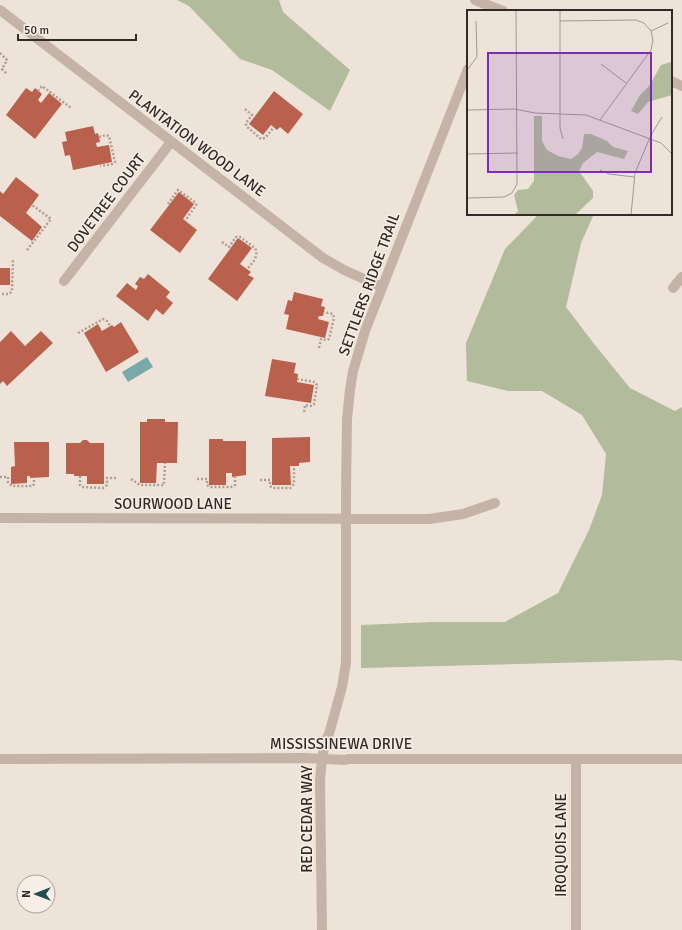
<svg xmlns="http://www.w3.org/2000/svg" width="682" height="930" viewBox="0 0 682 930" font-family="Signika,sans-serif">
	<style>
		.green { fill: #b2bb9b }
		.water { fill: #7ba8a8 }
		.building { fill: #b9614c }
		.lines { fill: none; stroke-linecap: round; stroke-linejoin: round }
		.path { stroke: #b09d91; stroke-width: 2.5; stroke-dasharray: 2 2; stroke-linecap: butt }
		.minor { stroke: #c5b3a7; stroke-width: 10 }
		.labels { text-anchor: middle; stroke-width: 3; stroke-linejoin: round; paint-order: stroke }
		.street-label { font-size: 15px; fill: #322a27; stroke: #f7eee5 }
		.inset-road { fill: none; stroke: #a39992; stroke-width: 1 }
		.view { fill: #7b2cbf; fill-opacity: 0.15; stroke: #7b2cbf; stroke-width: 2 }
		.inset-edge { fill: none; stroke: #322a27; stroke-width: 2 }
	</style>
	<rect width="100%" height="100%" fill="#eee3d9"/>
	<path class="green" d="M177,0h102l4,12 67,58 -20,41 -58,-41 -32,-11 -51,-53z
		M537,214h57l-13,29 -15,64 29,38 35,43 45,23 7,-4v254l-11,-1 -310,8v-43l71,-3h73l53,-29 31,-63 13,-35 4,-41 -24,-39 -40,-24h-34l-41,-10 -1,-38 39,-94 31,-32z"/>
	<path class="water" d="M147,357l6,10 -25,15 -6,-10z"/>
	<path class="building" d="M26,88l6,4 3,-4 7,6 -4,6 3,3 8,-10 13,11 -27,35 -29,-24z
		M274,91l29,23 -15,20 -8,-7 -3,3 -6,-5 -8,10 -14,-11z
		M93,126l2,8 3,-1 2,9 -4,1 1,4 12,-2 3,17 -39,8 -3,-15 -5,1 -3,-14 5,-1 -2,-9z
		M16,177l23,18 -13,18 16,14 -10,14 -32,-25v-25l3,3z
		M179,192l15,12 -11,15 14,11 -17,23 -30,-23z
		M238,238l14,10 -12,16 11,8 -3,3 6,3 -17,23 -29,-22z
		M0,268h10v17h-10z
		M148,274l22,18 -4,5 7,6 -10,12 -7,-6 -8,12 -32,-25 11,-13 9,7 2,-4 -3,-2 5,-7 4,2z
		M294,292l29,7 -2,7 4,1 -2,9h-4l-1,3 11,3 -4,16 -39,-9 3,-14 -5,-1 4,-14 4,1z
		M121,322l18,30 -33,20 -22,-39 14,-9 4,7 10,-6 2,2z
		M11,331l14,15 16,-15 12,12 -46,43 -4,-5 -3,3v-42z
		M272,359l24,4 -2,10 4,1 -1,8 17,3 -3,18 -46,-7z
		M147,419h18v3h13l-1,41h-20l-1,20h-16v-61h7z
		M310,437v25l-11,1v3h-9l1,19h-19v-47z
		M209,439h14v2h23v34l-14,2v-4h-6v12h-17z
		M83,440h4l3,3h14v41h-17v-8h-13v-2h-8v-31h14z
		M14,442h35v35l-19,1v-2h-3v7l-16,1v-17l4,-1z"/>
	<g class="lines">
		<path class="path" d="M0,53l7,7 -5,9 5,5
			M38,91l4,-5 29,22
			M245,109l7,6 -6,8v3l15,13 4,-1 9,-11
			M99,137l7,-2 3,1 6,26 -2,2 -13,2
			M168,204l10,-14 18,13v2l-11,16
			M222,242l7,5 7,-10h4l15,11c4,9 -2,14 -8,21
			M27,250l24,-31 -19,-14
			M2,294h7l3,-3 1,-32
			M78,333l25,-14 4,2 3,5
			M319,348l2,-9 6,1 2,-1 5,-21 -1,-4 -9,-2
			M297,379l18,3 2,3 -3,19 -2,2 -7,-1 -1,9
			M80,476v9l2,2 21,1 4,-3v-7h9
			M0,477h8v5l4,4h21l1,-2v-6
			M131,479l9,6h24l1,-22
			M197,479h10v6l3,2h21l4,-2v-8
			M260,480h10v6l3,2h17l4,-4v-18"/>
		<path class="minor" d="M475,0l28,11
			M0,10l323,248 21,12 38,17
			M671,81l11,5
			M64,281l107,-139
			M673,288l9,-11
			M0,518l429,1 34,-5 32,-11
			M0,759l305,-1 40,2 3,-1h334
			M576,760v170
			M322,930l-2,-150 2,-21 3,-17 4,-8 13,-47 4,-24v-170l1,-74 3,-29 3,-19 12,-40 103,-262"/>
	</g>
	<g class="labels">
		<g class="street-label">
			<text transform="translate(197 143) rotate(37)" y="5">PLANTATION WOOD LANE</text>
			<text transform="translate(106 203) rotate(-53)" y="5">DOVETREE COURT</text>
			<text transform="translate(369 284) rotate(-70)" y="5">SETTLERS RIDGE TRAIL</text>
			<text x="173" y="509">SOURWOOD LANE</text>
			<text x="341" y="749">MISSISSINEWA DRIVE</text>
			<text transform="translate(307 819) rotate(-90)" y="5">RED CEDAR WAY</text>
			<text transform="translate(561 845) rotate(-90)" y="5">IROQUOIS LANE</text>
		</g>
	</g>
	<g transform="translate(467 10)">
		<rect width="205" height="205" fill="#eee3d9"/>
		<path d="M205,47v38l-24,7 -10,12 -7,-3 9,-16 9,-9 12,-21 10,-3zM67,106h8v25l5,9 11,6 13,3 7,-5 4,-6 2,-14h7l16,7 6,6 15,4 -4,8 -27,-7 -14,11 -4,8 14,20v7l-18,17h-61l4,-4 -4,-16 4,-5 10,-1 6,-8z" fill="#b2bb9b"/>
		<path class="inset-road" d="M93,0v118l3,11M93,11l76,-1 8,3 7,8 2,9 -2,10 -51,70M184,21l17,-8M134,54l25,19M0,60l10,-13 -1,-36M0,100l48,-1 20,4 51,2 75,28 11,11M0,144l51,-1M133,160l9,4 25,3M0,188l37,-1 8,-4 5,-9 -1,-174M164,205l4,-42 16,-38 11,-18"/>
		<path class="view" d="M21,43h163v119h-163z"/>
		<rect width="205" height="205" class="inset-edge"/>
	</g>
	<g transform="translate(36 894) rotate(270)"><circle r="19" fill="#f7eee5" stroke="#a8a099"/>
	<path d="M0-3L7 15L0 10L-7 15Z" fill="#214f4f"/>
	<text y="-6" font-size="11" font-weight="bold" text-anchor="middle" fill="#322a27">N</text>
	</g>
	<path d="M18 34v6h118v-6" fill="none" stroke="#322a27" stroke-width="2"/>
	<text x="24" y="34" font-size="12" fill="#322a27" stroke="#f7eee5" stroke-width="3" paint-order="stroke">50 m</text>
</svg>
